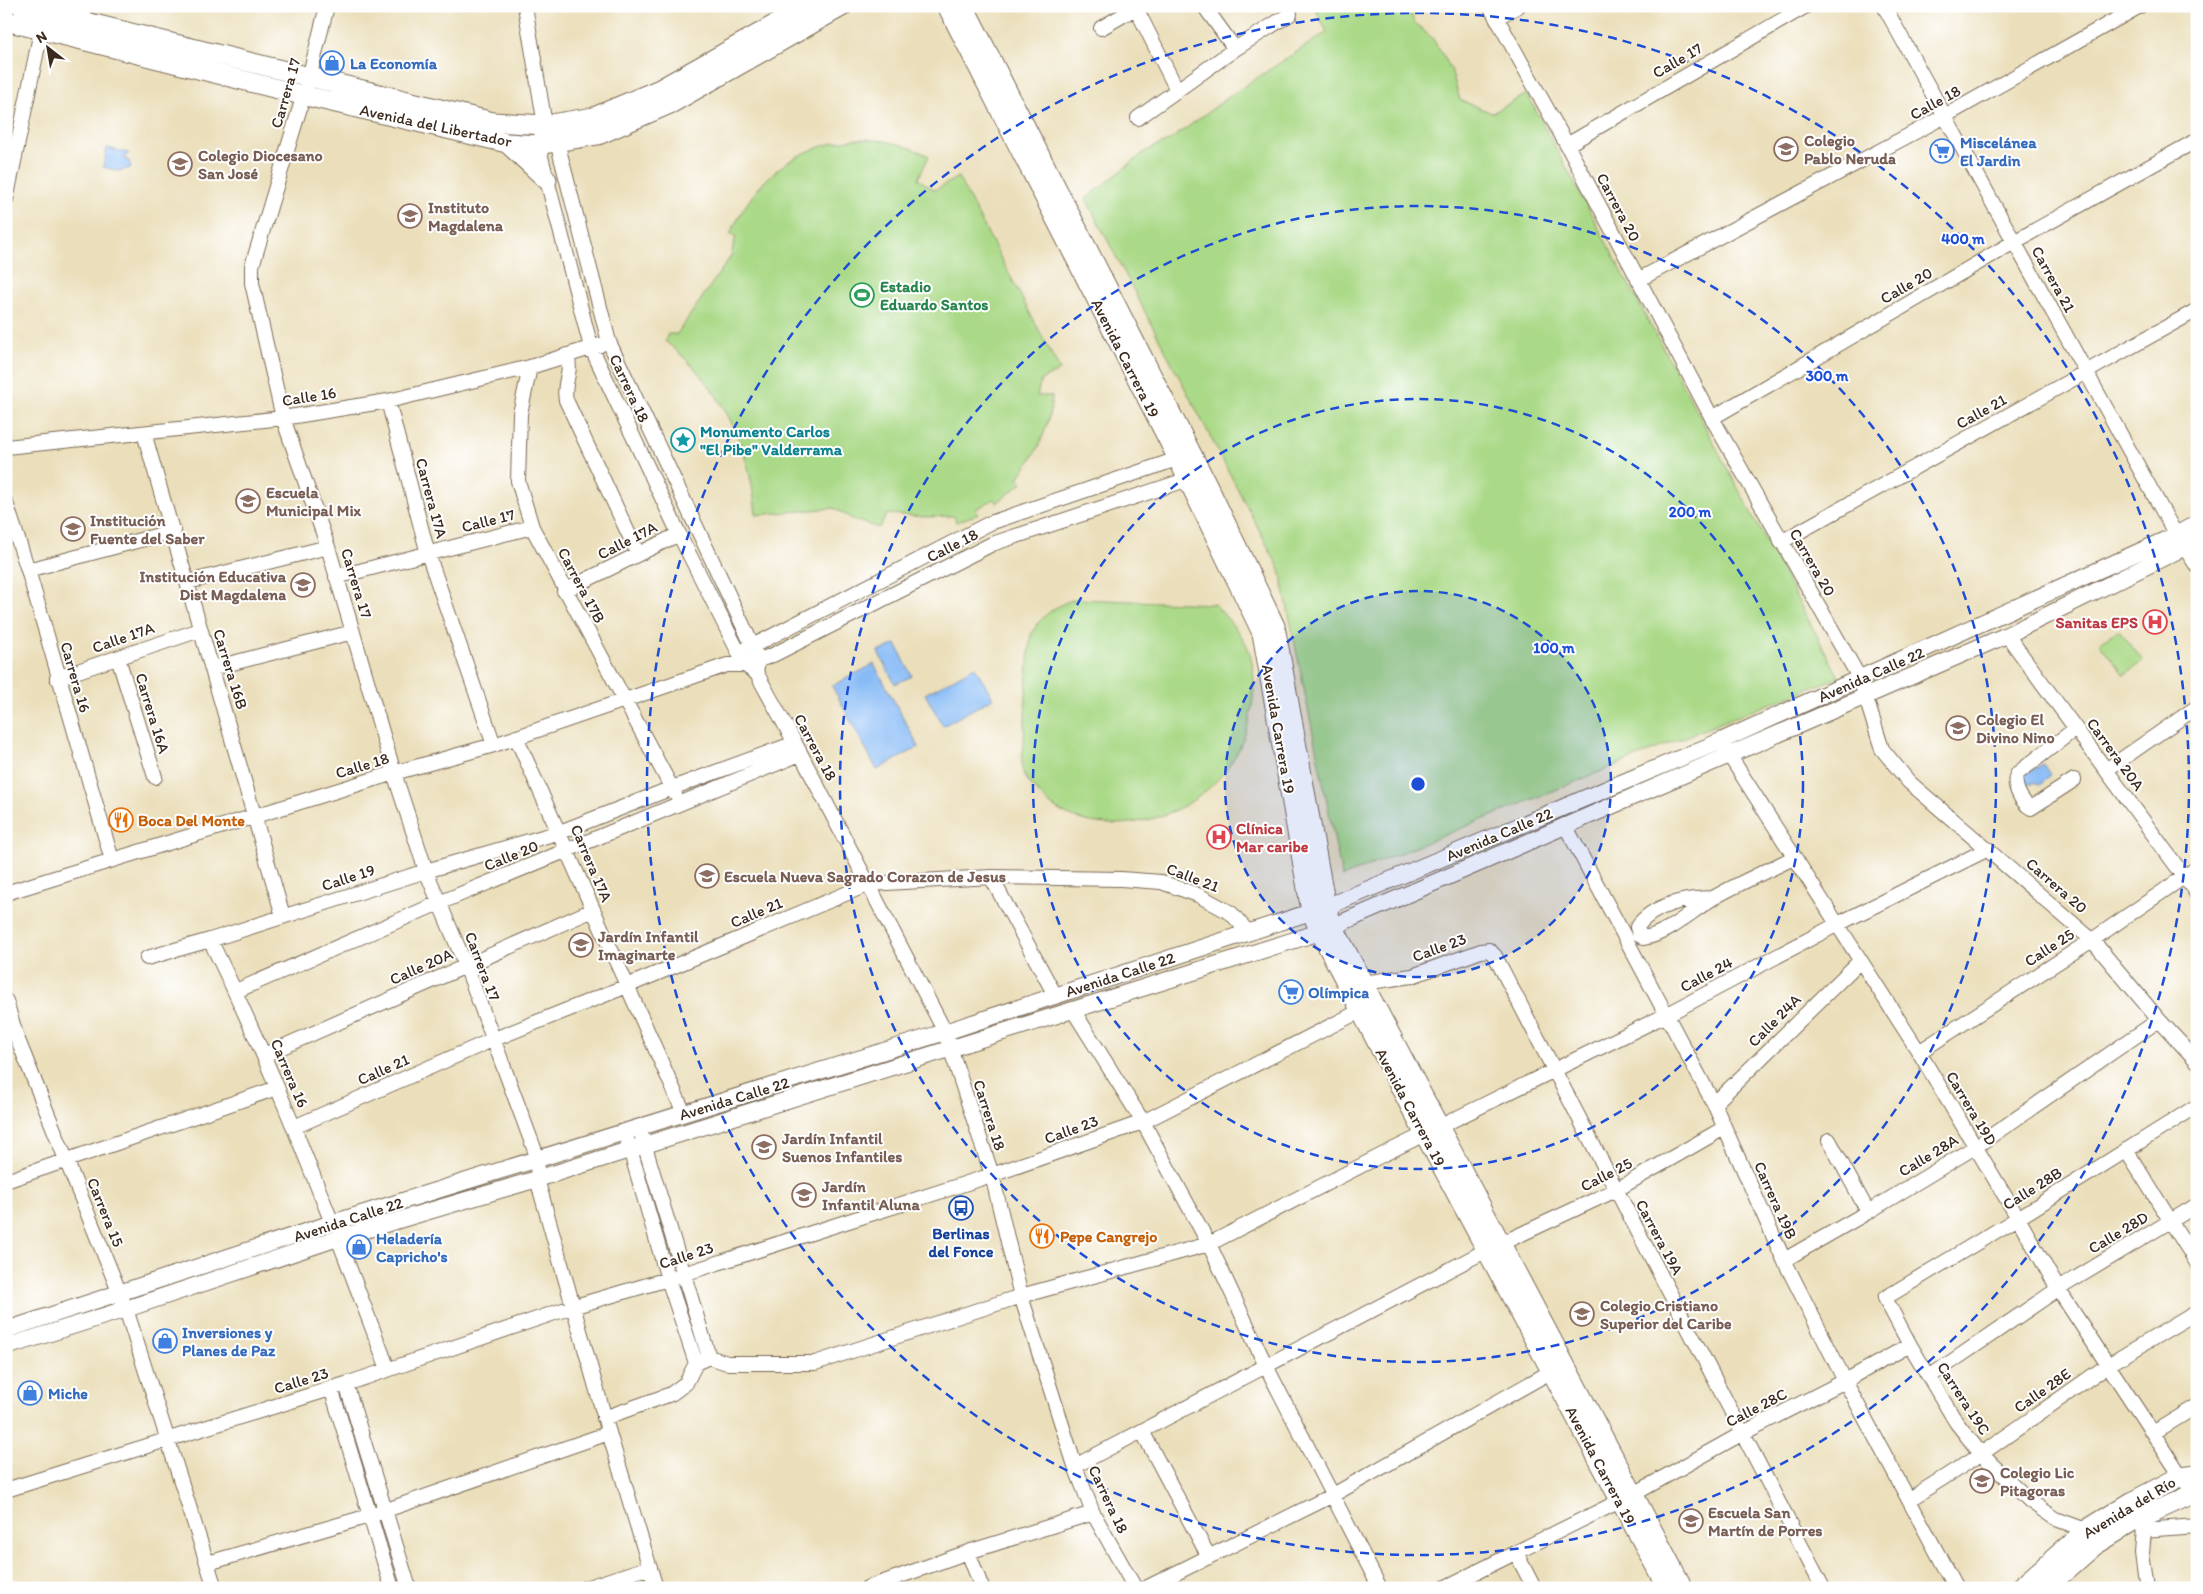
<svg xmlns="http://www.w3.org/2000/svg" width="2203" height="1594" viewBox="0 0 2203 1594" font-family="Itim,sans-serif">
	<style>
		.green { fill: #aad987; stroke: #728252 }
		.water { fill: #88bbf6; stroke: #62728a }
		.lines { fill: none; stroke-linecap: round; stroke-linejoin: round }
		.minor-casing { stroke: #796955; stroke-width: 16 }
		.tertiary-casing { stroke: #796955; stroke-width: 18 }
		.secondary-casing { stroke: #796955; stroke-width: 21 }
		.minor { stroke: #fff; stroke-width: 14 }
		.tertiary { stroke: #fff; stroke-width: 16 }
		.secondary { stroke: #fff; stroke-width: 19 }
		.ring { fill: none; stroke: #1d4ed8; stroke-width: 2.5; stroke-dasharray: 9 6 }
		.labels { text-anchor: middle; stroke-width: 4; stroke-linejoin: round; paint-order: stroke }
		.street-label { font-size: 16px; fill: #3b2a1e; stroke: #fff }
		.shop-label { font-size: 16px; font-weight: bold; fill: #366cbe; stroke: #fff; text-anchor: start }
		.education-label { font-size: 16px; font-weight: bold; fill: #785e54; stroke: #fff; text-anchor: start }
		.leisure-label { font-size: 16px; font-weight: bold; fill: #27864d; stroke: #fff; text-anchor: start }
		.culture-label { font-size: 16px; font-weight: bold; fill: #0d838f; stroke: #fff; text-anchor: start }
		.health-label { font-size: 16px; font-weight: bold; fill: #be3a42; stroke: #fff; text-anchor: end }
		.food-label { font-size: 16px; font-weight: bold; fill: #c56008; stroke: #fff; text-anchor: start }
		.transit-label { font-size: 16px; font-weight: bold; fill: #164399; stroke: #fff }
		.centre { fill: #1d4ed8; stroke: #fff; stroke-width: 2.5 }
		.ring-label { font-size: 15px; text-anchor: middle; font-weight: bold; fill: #1d4ed8; stroke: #fff; stroke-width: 4; stroke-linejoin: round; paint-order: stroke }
	</style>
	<rect width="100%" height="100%" fill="#fff"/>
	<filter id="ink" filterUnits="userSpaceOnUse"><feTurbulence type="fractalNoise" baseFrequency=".02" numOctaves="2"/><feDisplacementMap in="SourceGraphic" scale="10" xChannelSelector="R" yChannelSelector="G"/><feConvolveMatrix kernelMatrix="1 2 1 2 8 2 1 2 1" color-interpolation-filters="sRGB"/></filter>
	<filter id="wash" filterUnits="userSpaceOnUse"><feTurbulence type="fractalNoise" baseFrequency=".0096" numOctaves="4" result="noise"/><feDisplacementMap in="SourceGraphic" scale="20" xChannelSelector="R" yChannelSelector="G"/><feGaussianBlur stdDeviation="1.12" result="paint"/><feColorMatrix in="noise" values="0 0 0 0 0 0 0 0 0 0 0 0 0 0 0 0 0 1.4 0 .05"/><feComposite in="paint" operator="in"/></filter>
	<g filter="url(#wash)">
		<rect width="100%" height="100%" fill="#ebdfbb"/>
		<path class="green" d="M1314,6h95l5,16 19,17 18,30 9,31 32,13 35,-19 312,583 -129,50 -368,150 -62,-307 -194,-371 60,-48 24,-11 64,-47 93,-61z
			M856,139c27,0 49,5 73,17l-11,23 17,11 23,-13 102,193 -19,10 -4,16h15c-3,33 -14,56 -34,82l4,5 -25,20 -3,-4 -18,10 2,5 -22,8 -2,-6 -29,1 -38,-3 -8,14 -25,-8 -20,-12 -78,7c-6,-70 -35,-130 -91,-174l3,-7h9l54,-78 5,-20 -6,-2c27,-57 63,-87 126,-95z
			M1075,599l140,5c10,13 25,27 32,42 8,18 8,41 5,60 -9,69 -67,116 -135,118 -22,1 -47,-5 -65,-18 -8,-7 -26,-24 -29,-34 -3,-8 1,-22 1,-31 2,-35 2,-71 7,-106 8,-18 25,-30 44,-36z
			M2119,630l24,31 -19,14 -25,-32z"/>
		<path class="water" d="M107,148l22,5 -5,5 5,3 2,7 -11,3 -17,-4z
			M896,644l16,32 -17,8 -17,-32z
			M874,664l45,83 -42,23 -45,-84z
			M975,667l18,31 -50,28 -18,-32z
			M2043,764l8,12 -12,9 -5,-3 -7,2 -5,-8z"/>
	</g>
	<g filter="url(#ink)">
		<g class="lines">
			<g class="minor-casing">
				<path id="minor" d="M327,6l-18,72 -57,188v17l31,135 45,129 66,226 32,98 40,95 72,193 -1,20 72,254 47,155
					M525,6l20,119 12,17 52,200 138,292 11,25 -1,9
					M1204,6l31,43
					M1490,6l77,139 145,273 148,261 22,70 27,33 183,158 67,80 38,41
					M1884,6l292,529 21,31
					M1136,8l41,82
					M1496,18l22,-12
					M1101,28l38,-22
					M1138,118l97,-69 55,-35
					M541,137l-3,8 9,35 44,167 88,187 66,131 12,9 38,69 150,289 47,143 29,121 54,170 18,47 42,75
					M1567,145l239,-139
					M6,200l35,-169
					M1638,280l307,-164 195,-110
					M567,355c6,19 -5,27 -1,45l72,154
					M530,367l-10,47 -2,67 14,46 143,267
					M388,401l40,153 66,191
					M1712,418l302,-176 183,-102
					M144,433l139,483
					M6,447l277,-29 105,-17 142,-34 70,-22
					M6,503l22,67 84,290
					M1781,542l416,-232
					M28,570l146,-39
					M336,577l196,-50
					M188,582l140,-35
					M564,591l115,-57
					M2007,635l190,259
					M745,650l245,-127 196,-67
					M118,658l37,119
					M213,668l140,-36
					M57,678l143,-48
					M516,737l168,376
					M1724,747l195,305 99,166 40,71 127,193
					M2106,770l91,-63
					M2074,780l-43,28c-10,-6 -20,-25 -13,-35l57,-44
					M1565,825l149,279 70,156 61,121 111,207
					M991,877l64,118
					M6,893l388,-120 100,-28 233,-80h18l28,-10 219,-111 203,-67
					M1713,898c-26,0 -60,6 -76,29l2,7 5,4c26,-5 47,-27 69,-40 26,-15 54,-27 80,-40
					M210,940c46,92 84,187 122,283
					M147,958l63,-18 216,-69 134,-39 112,-44 123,-45
					M1363,983l49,-7 69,-25 8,-1 6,6 328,632
					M236,991l203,-88 361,-149
					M6,1001l10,34 110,274 89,279
					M1073,1010l70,112 66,122 57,122 114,222
					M1919,1052l173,-112 105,-72
					M264,1055l329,-145
					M1714,1104l146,-143
					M294,1127l198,-87 135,-54 242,-102 122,-7 130,2 40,3 37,13 33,18 17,19
					M639,1127l70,230
					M625,1132l43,147 28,84
					M1829,1140l39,72
					M2126,1150l71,113
					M6,1181l271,-93
					M338,1238l50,131
					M1500,1244l116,-54 108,-62
					M1784,1260l84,-48 107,-65 184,-127
					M1929,1377l129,-88 139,-84
					M346,1384l63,204
					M331,1388l61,200
					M604,1418l67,-24 15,-11 10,-20 13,-6 18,6h88l206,-67 188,-52 169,-87 290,-143 168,-89 152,-76
					M1142,1431l67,126
					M2153,1433l44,-27
					M1075,1466l412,-216
					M6,1490l340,-106 226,-77 96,-28 324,-104 151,-53 217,-111
					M1910,1499l71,-45 127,-89 89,-53
					M2145,1516l-3,38 5,34
					M2086,1530l-30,-11 -26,-18 -49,-47 -25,-32 -46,-77 -25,-47 133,-80 179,-112
					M2143,1530l54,-4
					M968,1552l14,36
					M1516,1553l18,35
					M208,1563l161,-47 240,-83
					M585,1588l65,-21
					M867,1588l101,-36 125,-39
					M1146,1588l187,-93 219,-124
					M1444,1588l190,-94 109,-61 102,-52 65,-36"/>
			</g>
			<g class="tertiary-casing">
				<path id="tertiary" d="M6,1330l326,-107 613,-191 381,-125 395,-166 455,-206 21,-12
					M6,1347l120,-38 212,-71 199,-59 783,-247 687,-297 190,-94"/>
			</g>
			<g class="secondary-casing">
				<path id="secondary" d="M21,6l472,116 52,3 49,-8 66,-28 148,-83
					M947,6l230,451 85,176 49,278 9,21 105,203 242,453
					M964,6l244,480 67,140 51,281 7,19 350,662
					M6,21l296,74 205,48 31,2 60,-10 74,-32 171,-97
					M507,143l40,37
					M2020,1588l66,-58 47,-29 48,-25 16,-2
					M2046,1588l48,-42 44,-27 59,-27"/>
			</g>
			<use href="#minor" class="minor"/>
			<use href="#tertiary" class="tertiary"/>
			<use href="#secondary" class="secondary"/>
		</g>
	</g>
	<circle cx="1418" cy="784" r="193" fill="#1d4ed8" fill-opacity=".12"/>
	<g class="ring">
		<circle cx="1418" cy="784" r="193"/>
		<circle cx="1418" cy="784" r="385"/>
		<circle cx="1418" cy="784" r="578"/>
		<circle cx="1418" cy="784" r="771"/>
	</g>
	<defs>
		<g id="shop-ring" transform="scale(1.25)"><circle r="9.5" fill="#fff" stroke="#3f7fe0" stroke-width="1.5"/><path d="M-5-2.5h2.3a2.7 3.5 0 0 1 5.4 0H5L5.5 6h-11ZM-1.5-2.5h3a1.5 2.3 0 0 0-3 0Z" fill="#3f7fe0"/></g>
		<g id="school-ring" transform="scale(1.25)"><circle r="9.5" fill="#fff" stroke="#8d6e63" stroke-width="1.5"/><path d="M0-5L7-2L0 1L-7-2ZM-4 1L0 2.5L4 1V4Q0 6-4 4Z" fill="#8d6e63"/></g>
		<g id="supermarket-ring" transform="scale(1.25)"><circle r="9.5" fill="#fff" stroke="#3f7fe0" stroke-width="1.5"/><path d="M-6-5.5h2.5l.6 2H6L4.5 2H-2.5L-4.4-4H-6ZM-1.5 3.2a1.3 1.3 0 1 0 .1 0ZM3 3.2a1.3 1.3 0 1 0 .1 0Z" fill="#3f7fe0"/></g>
		<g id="stadium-ring" transform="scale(1.25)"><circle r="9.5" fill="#fff" stroke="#2e9e5b" stroke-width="1.5"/><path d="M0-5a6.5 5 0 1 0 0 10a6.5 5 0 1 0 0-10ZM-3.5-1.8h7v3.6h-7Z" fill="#2e9e5b"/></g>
		<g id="sight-ring" transform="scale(1.25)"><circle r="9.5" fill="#fff" stroke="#0f9aa8" stroke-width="1.5"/><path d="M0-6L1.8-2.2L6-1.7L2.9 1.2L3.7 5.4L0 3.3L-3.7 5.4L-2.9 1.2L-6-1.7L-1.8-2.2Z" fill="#0f9aa8"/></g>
		<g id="hospital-ring" transform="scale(1.25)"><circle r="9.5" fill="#fff" stroke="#e0444e" stroke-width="1.5"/><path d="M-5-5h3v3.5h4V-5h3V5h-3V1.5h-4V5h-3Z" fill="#e0444e"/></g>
		<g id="restaurant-ring" transform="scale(1.25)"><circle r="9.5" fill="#fff" stroke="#e8710a" stroke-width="1.5"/><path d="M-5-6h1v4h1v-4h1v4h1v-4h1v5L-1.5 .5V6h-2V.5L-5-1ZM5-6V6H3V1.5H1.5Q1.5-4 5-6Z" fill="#e8710a"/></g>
		<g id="bus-ring" transform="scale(1.25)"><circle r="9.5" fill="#fff" stroke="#1a4fb4" stroke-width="1.5"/><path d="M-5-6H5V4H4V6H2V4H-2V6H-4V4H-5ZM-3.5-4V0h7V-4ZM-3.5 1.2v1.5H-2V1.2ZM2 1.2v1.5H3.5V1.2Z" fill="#1a4fb4"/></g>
	</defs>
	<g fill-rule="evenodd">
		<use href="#shop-ring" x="332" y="63"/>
		<use href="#school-ring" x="1786" y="149"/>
		<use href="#supermarket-ring" x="1942" y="151"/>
		<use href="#school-ring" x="180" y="164"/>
		<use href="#school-ring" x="410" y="216"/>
		<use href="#stadium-ring" x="862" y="295"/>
		<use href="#sight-ring" x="683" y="440"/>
		<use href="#school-ring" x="248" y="501"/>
		<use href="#school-ring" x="73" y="529"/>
		<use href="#school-ring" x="303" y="585"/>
		<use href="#hospital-ring" x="2155" y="622"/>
		<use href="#school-ring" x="1958" y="728"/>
		<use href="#restaurant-ring" x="121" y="820"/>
		<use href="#hospital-ring" x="1219" y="837"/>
		<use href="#school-ring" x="707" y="876"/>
		<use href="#school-ring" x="581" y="945"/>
		<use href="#supermarket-ring" x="1291" y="992"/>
		<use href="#school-ring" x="764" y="1147"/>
		<use href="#school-ring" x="804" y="1195"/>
		<use href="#bus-ring" x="961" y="1208"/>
		<use href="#restaurant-ring" x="1042" y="1236"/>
		<use href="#shop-ring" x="359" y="1247"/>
		<use href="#school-ring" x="1582" y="1314"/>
		<use href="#shop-ring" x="165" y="1341"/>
		<use href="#shop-ring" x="30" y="1393"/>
		<use href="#school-ring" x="1982" y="1481"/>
		<use href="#school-ring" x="1691" y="1521"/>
	</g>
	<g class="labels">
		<g class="street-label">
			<text transform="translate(1677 60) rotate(-30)" y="6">Calle 17</text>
			<text transform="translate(285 93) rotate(-74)" y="6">Carrera 17</text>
			<text transform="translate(1935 102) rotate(-29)" y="6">Calle 18</text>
			<text transform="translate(436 125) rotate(12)" y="6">Avenida del Libertador</text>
			<text transform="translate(1619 207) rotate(62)" y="6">Carrera 20</text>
			<text transform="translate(2054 279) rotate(61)" y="6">Carrera 21</text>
			<text transform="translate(1906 285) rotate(-30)" y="6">Calle 20</text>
			<text transform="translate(1126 358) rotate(63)" y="6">Avenida Carrera 19</text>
			<text transform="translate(630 388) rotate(65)" y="6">Carrera 18</text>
			<text transform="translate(309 396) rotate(-9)" y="6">Calle 16</text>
			<text transform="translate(1981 411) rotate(-29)" y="6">Calle 21</text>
			<text transform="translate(432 498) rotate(75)" y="6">Carrera 17A</text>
			<text transform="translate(488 520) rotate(-14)" y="6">Calle 17</text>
			<text transform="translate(627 540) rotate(-27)" y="6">Calle 17A</text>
			<text transform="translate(952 545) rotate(-27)" y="6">Calle 18</text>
			<text transform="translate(1813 562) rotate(60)" y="6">Carrera 20</text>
			<text transform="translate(357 583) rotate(73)" y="6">Carrera 17</text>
			<text transform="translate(582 585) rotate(62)" y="6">Carrera 17B</text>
			<text transform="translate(123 637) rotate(-19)" y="6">Calle 17A</text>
			<text transform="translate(231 669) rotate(73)" y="6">Carrera 16B</text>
			<text transform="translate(1871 674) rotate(-24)" y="6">Avenida Calle 22</text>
			<text transform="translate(76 677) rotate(74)" y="6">Carrera 16</text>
			<text transform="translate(153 713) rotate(73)" y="6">Carrera 16A</text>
			<text transform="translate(1279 729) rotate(80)" y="6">Avenida Carrera 19</text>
			<text transform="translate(816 747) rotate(62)" y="6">Carrera 18</text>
			<text transform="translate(2116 754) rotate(54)" y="6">Carrera 20A</text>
			<text transform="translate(362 765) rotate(-17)" y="6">Calle 18</text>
			<text transform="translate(1499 834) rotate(-23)" y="6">Avenida Calle 22</text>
			<text transform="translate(511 855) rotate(-22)" y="6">Calle 20</text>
			<text transform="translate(592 863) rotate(67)" y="6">Carrera 17A</text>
			<text transform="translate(348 877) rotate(-18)" y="6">Calle 19</text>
			<text transform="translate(1193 877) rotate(21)" y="6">Calle 21</text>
			<text transform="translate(2057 885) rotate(41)" y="6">Carrera 20</text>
			<text transform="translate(756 912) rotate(-23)" y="6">Calle 21</text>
			<text transform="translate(1439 947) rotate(-20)" y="6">Calle 23</text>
			<text transform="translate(2049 947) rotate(-33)" y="6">Calle 25</text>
			<text transform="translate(421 966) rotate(-24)" y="6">Calle 20A</text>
			<text transform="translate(483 966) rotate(69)" y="6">Carrera 17</text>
			<text transform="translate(1120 974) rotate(-18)" y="6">Avenida Calle 22</text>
			<text transform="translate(1706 974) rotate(-28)" y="6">Calle 24</text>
			<text transform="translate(1774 1020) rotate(-45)" y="6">Calle 24A</text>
			<text transform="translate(383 1069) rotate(-24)" y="6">Calle 21</text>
			<text transform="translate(290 1073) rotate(67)" y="6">Carrera 16</text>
			<text transform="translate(734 1098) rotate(-17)" y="6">Avenida Calle 22</text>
			<text transform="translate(1411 1107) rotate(62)" y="6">Avenida Carrera 19</text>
			<text transform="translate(1972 1108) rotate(59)" y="6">Carrera 19D</text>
			<text transform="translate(990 1115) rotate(72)" y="6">Carrera 18</text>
			<text transform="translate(1071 1129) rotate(-20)" y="6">Calle 23</text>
			<text transform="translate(1928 1155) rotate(-31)" y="6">Calle 28A</text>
			<text transform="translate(1606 1174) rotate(-27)" y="6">Calle 25</text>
			<text transform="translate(2032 1188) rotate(-32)" y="6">Calle 28B</text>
			<text transform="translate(1776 1200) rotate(66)" y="6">Carrera 19B</text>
			<text transform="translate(106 1212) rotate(68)" y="6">Carrera 15</text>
			<text transform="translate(348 1219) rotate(-18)" y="6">Avenida Calle 22</text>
			<text transform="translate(2118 1232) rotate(-31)" y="6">Calle 28D</text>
			<text transform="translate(1660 1237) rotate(62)" y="6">Carrera 19A</text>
			<text transform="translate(686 1255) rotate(-18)" y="6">Calle 23</text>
			<text transform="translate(301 1380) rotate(-17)" y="6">Calle 23</text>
			<text transform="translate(2042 1390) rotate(-35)" y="6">Calle 28E</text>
			<text transform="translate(1964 1398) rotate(57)" y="6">Carrera 19C</text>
			<text transform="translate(1756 1407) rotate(-27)" y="6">Calle 28C</text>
			<text transform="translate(1601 1465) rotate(62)" y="6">Avenida Carrera 19</text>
			<text transform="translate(1109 1499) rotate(65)" y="6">Carrera 18</text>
			<text transform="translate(2129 1507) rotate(-31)" y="6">Avenida del Río</text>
		</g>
		<g class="shop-label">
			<text x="350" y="69">La Economía</text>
			<text x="1960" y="148">Miscelánea<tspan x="1960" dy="18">El Jardin</tspan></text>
			<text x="1308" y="998">Olímpica</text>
			<text x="376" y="1244">Heladería<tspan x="376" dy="18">Capricho's</tspan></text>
			<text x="182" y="1338">Inversiones y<tspan x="182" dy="18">Planes de Paz</tspan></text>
			<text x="48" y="1399">Miche</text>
		</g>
		<g class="education-label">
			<text x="1804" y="146">Colegio<tspan x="1804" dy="18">Pablo Neruda</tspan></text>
			<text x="198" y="161">Colegio Diocesano<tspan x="198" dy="18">San José</tspan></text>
			<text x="428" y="213">Instituto<tspan x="428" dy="18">Magdalena</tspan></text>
			<text x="266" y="498">Escuela<tspan x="266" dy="18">Municipal Mix</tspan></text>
			<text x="90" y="526">Institución<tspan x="90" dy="18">Fuente del Saber</tspan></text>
			<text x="286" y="582" text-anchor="end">Institución Educativa<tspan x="286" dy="18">Dist Magdalena</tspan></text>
			<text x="1976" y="725">Colegio El<tspan x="1976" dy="18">Divino Nino</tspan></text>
			<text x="724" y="882">Escuela Nueva Sagrado Corazon de Jesus</text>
			<text x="598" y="942">Jardín Infantil<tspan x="598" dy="18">Imaginarte</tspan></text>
			<text x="782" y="1144">Jardín Infantil<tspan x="782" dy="18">Suenos Infantiles</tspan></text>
			<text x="822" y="1192">Jardín<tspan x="822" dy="18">Infantil Aluna</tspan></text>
			<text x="1600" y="1311">Colegio Cristiano<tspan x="1600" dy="18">Superior del Caribe</tspan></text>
			<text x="2000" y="1478">Colegio Lic<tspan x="2000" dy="18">Pitagoras</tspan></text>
			<text x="1708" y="1518">Escuela San<tspan x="1708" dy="18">Martín de Porres</tspan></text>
		</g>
		<g class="leisure-label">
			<text x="880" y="292">Estadio<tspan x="880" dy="18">Eduardo Santos</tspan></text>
		</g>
		<g class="culture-label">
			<text x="700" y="437">Monumento Carlos<tspan x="700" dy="18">"El Pibe" Valderrama</tspan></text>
		</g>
		<g class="health-label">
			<text x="2138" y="628">Sanitas EPS</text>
			<text x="1236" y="834" text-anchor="start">Clínica<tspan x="1236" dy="18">Mar caribe</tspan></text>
		</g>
		<g class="food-label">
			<text x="138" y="826">Boca Del Monte</text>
			<text x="1060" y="1242">Pepe Cangrejo</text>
		</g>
		<g class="transit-label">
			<text x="961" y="1239">Berlinas<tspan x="961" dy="18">del Fonce</tspan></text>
		</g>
	</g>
	<circle cx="1418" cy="784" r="8" class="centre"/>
	<g class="ring-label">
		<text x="1963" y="244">400 m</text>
		<text x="1827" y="381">300 m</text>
		<text x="1690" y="517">200 m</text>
		<text x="1554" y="653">100 m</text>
	</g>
	<rect width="2203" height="1594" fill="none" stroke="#fff" stroke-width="25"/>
	<g transform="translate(48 48) rotate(329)" stroke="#ffffff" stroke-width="4" paint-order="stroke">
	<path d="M0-4L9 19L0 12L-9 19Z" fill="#3b2a1e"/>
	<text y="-8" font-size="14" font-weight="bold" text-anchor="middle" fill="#3b2a1e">N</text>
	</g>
</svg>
